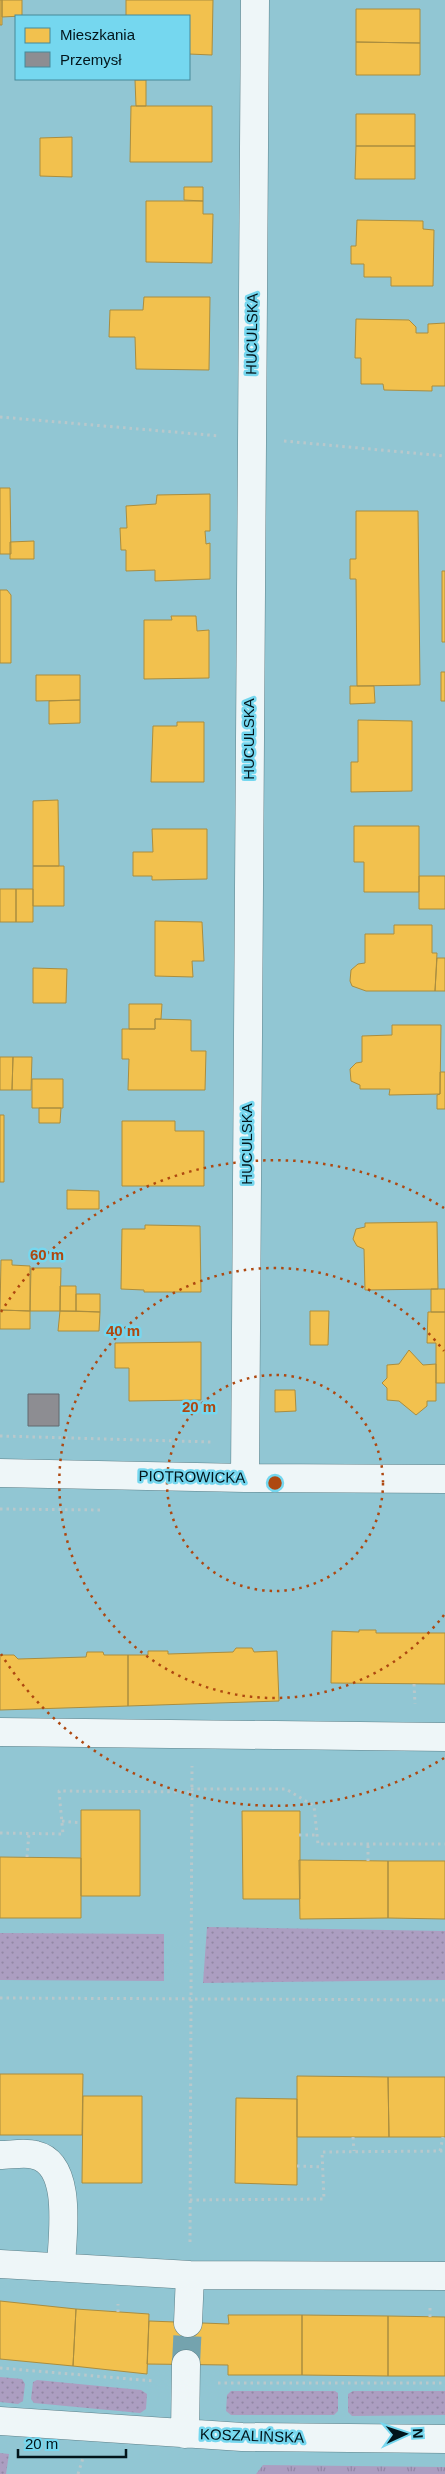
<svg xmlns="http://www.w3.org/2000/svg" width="445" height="2474" viewBox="0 0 445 2474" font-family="Helvetica,sans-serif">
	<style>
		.grass { fill: url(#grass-dots) }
		.park { fill: url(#park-tufts) }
		.homes { fill: #f2c14e; stroke: #aa8d3f }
		.industry { fill: #8d8d92; stroke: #63696e }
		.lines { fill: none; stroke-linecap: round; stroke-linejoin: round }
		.minor-tunnel { stroke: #74a3ae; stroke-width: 28; stroke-dasharray: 28 14; stroke-linecap: butt }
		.minor-casing { stroke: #5e8089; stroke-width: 29 }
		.path { stroke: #b8c8cc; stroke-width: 3; stroke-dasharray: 2.5 4; stroke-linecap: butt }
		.minor { stroke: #eef6f8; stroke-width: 28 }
		.ring { fill: none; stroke: #ae4810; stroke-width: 2.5; stroke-dasharray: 2.5 5 }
		.labels { text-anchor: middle; stroke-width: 5; stroke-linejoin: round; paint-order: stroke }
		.street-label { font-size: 15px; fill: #02151b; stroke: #75d7ef }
		.centre { fill: #ae4810; stroke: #75d7ef; stroke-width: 2.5 }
		.ring-label { font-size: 15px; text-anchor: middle; font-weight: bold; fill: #ae4810; stroke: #75d7ef; stroke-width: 5; stroke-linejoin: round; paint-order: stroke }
	</style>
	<defs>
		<pattern id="grass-dots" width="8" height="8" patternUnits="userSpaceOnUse" patternTransform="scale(1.25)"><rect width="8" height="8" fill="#ac9ec1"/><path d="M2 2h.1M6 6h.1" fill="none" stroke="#9287a5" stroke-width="1.8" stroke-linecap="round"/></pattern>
		<pattern id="park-tufts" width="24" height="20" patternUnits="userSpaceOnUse" patternTransform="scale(1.25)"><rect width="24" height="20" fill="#ac9ec1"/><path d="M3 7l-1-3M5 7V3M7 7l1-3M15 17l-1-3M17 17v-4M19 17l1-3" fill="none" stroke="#9287a5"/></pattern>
	</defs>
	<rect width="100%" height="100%" fill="#91c6d3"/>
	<path class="grass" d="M207,1927l238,4v49l-242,3z
		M0,1933l164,1v47l-164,-1z
		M0,2377l22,2 3,5 -2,17 -5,3 -18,-2z
		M37,2380l104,10 6,4 -1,15 -6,4 -106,-10 -3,-4 2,-17z
		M231,2391h104l3,2v18l-4,4h-103l-5,-4 1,-16z
		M353,2391h92v24l-93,1 -4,-4v-18z
		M0,2453l9,1 -3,20h-6z"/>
	<path class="park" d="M263,2465l182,2v7h-189z"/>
	<path class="homes" d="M0,0h2v25h-2z
		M2,0h20v16l-20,1z
		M126,0h87l-1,55 -23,-1v-38h-63z
		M356,9h64v34l-64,-1z
		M356,42l64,1v32h-64z
		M135,80h11v26h-10z
		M131,106h81v56h-82z
		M356,114h59v32h-59z
		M72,137v40l-32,-1v-38z
		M356,146h59v33h-60z
		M184,187h19v14l-19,-1z
		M146,201h57v13h10l-1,49 -66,-1z
		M357,220l66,1v8l11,1 -1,56h-42v-9h-27v-13h-13v-18h5z
		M144,297h66l-1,73 -73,-1 -1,-32h-26l1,-27h33z
		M356,319l53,1 7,7v6h12v-9l17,-1v63h-13v5l-48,-1 -1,-6h-22v-26h-6z
		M0,488h10l1,66h-11z
		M210,494v37h-5l1,13 4,-1v36l-55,2v-11l-29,1v-21h-5l-1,-22h7l-1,-22 30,-2 1,-9z
		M356,511h62l2,174 -63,1 -1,-107h-6v-20h6z
		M34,541v18h-24v-17z
		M442,571h3v71h-3z
		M0,590h7l4,5v68h-11z
		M171,616h25l1,15 12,-1v48l-65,1v-59h28z
		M441,672h4v29h-4z
		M36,675h44v25l-44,1z
		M350,686h24l1,17 -25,1z
		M80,700v23l-31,1v-23z
		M358,720l54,1v70l-61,1v-30h7z
		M177,722h27v60h-53l2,-56h24z
		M58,800l1,66h-26v-65z
		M354,826h65v66h-55v-30h-10z
		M152,829h55v50l-55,1v-4h-19v-24h20z
		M33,866h31v40h-31z
		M419,876h26v33h-26z
		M0,889h16v33h-16z
		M16,889h17v33h-17z
		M155,921l47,1 2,39h-12l1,16 -38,-1z
		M394,925h38v28h5l-2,38h-69l-14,-5 -2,-5 1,-11 7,-6 7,-1v-29h29z
		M437,958h8v33h-10z
		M33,968l34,1 -1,34h-33z
		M129,1004h33l-1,15h-6v10h-26z
		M155,1019l36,1v31h15l-1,39h-77l1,-31h-7v-30h33z
		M392,1025h49l-1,69 -51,1 1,-6h-30v-4l-9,-4 -1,-12 6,-6 6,-1v-26l30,-1z
		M0,1057h13l-1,33h-12z
		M13,1057h19l-1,33h-19z
		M440,1072h5v37h-8v-14l3,-1z
		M32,1079h31v29h-31z
		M39,1108h22l-1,15h-21z
		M0,1115h4v67h-4z
		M122,1121h53v10h29v55h-82z
		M67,1190l32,1v18h-32z
		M437,1222l1,67 -73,1 -1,-41 -7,-3 -4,-7 3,-10 9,-2v-4z
		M145,1225l55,1 1,66h-57v-2l-23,-1 1,-60h23z
		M1,1260h11v5l18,1v45l-30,-1z
		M31,1268h30l-1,43h-30z
		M60,1286h16v25h-16z
		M431,1289h14v23h-14z
		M76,1294h24v18l-24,-1z
		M0,1310l30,1v18h-30z
		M60,1311l40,1 -1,19h-41z
		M310,1311h19l-1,34h-18z
		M428,1312h17v71h-9v-40h-9z
		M201,1342v58l-72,1v-33h-14v-25z
		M409,1350l14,15 13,-1v37h-9v5l-11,9 -17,-14 -12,-1v-12l-5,-5 5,-5v-13l12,-1z
		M275,1390h20l1,21 -21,1z
		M359,1630h17v3h69v51l-114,-1 1,-52 27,1z
		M236,1648h16l2,4 23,-1 2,50 -151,5v-51h20v-4h20v3l65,-2z
		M87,1652h16l1,3h24v51l-128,4v-55h14l4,4 68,-2z
		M81,1810h59v86h-59z
		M242,1811h58v88h-57z
		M0,1857l81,1v60h-81z
		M299,1860l89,1v57l-88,1z
		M388,1861h57v58l-57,-1z
		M0,2074h83l-1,61h-82z
		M297,2076l91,1 1,60h-92z
		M388,2077h57v60h-56z
		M83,2096h59v87h-60z
		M236,2098l61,1v86l-62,-2z
		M0,2301l76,8 -3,57 -73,-7z
		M76,2309l73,5 -2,60 -74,-8z
		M228,2315h74v60h-74v-10l-81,-1 2,-43 80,3z
		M302,2315l86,1v60l-86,-1z
		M388,2316l57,1v59h-57z"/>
	<path class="industry" d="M28,1394h31v32h-31z"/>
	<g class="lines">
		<path class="minor-tunnel" d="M186,2364l2,-41"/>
		<g class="minor-casing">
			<path id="minor" d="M0,1473l245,5 200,1
				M245,1478l10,-1478
				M0,1732l445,5
				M0,2155c11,0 25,-3 35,0 39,9 27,82 26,112
				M0,2264l190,11 255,1
				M188,2323l2,-48
				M0,2421l242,16 203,2
				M185,2434l1,-70"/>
		</g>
		<path class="path" d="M0,417l220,19
			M284,441l161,15
			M0,1436l212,6
			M0,1509l104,1
			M414,1684l1,20
			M191,1789h95l28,17 4,38h127
			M62,1821l19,2
			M0,1833l63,1 -4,-43 133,1
			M299,1835h18
			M27,1857l2,-24
			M368,1861v-17
			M0,1998l445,2
			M353,2137l1,14
			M440,2151l3,-14
			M297,2166l26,1
			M190,2200l134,-1 -2,-47 123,-1
			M190,2242l2,-476
			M118,2312v-8
			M430,2317v-9
			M0,2368l154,13
			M218,2383h227
			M78,2474l5,-16"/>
		<use href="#minor" class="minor"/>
	</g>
	<g class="ring">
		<circle cx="275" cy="1483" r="108"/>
		<path d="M444 1615A215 215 0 1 1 444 1351"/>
		<path d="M444 1758A323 323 0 0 1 1 1654M1 1312A323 323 0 0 1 444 1208"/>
	</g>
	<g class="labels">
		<g class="street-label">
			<text transform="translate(252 334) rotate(-89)" y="5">HUCULSKA</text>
			<text transform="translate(249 739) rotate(-90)" y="5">HUCULSKA</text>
			<text transform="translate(247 1144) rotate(-90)" y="5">HUCULSKA</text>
			<text transform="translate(192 1477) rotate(1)" y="5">PIOTROWICKA</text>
			<text transform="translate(252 2436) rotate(2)" y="5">KOSZALIŃSKA</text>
		</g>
	</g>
	<circle cx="275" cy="1483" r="8" class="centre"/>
	<g class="ring-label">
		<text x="47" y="1260">60 m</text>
		<text x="123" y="1336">40 m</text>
		<text x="199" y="1412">20 m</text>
	</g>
	<rect x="15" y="15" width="175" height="65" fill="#75d7ef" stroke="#47899a"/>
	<rect x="25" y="28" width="25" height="15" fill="#f2c14e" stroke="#47899a"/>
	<text x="60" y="40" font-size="15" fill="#02151b">Mieszkania</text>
	<rect x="25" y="52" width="25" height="15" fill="#8d8d92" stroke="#47899a"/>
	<text x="60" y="65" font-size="15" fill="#02151b">Przemysł</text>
	<g transform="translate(405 2434) rotate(87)" stroke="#75d7ef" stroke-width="4" paint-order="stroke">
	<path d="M0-4L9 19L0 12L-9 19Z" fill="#02151b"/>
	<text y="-8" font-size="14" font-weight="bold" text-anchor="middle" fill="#02151b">N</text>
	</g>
	<path d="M18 2449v8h108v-8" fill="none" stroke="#02151b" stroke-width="2.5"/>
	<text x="25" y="2449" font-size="15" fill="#02151b" stroke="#75d7ef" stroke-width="4" paint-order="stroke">20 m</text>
</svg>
